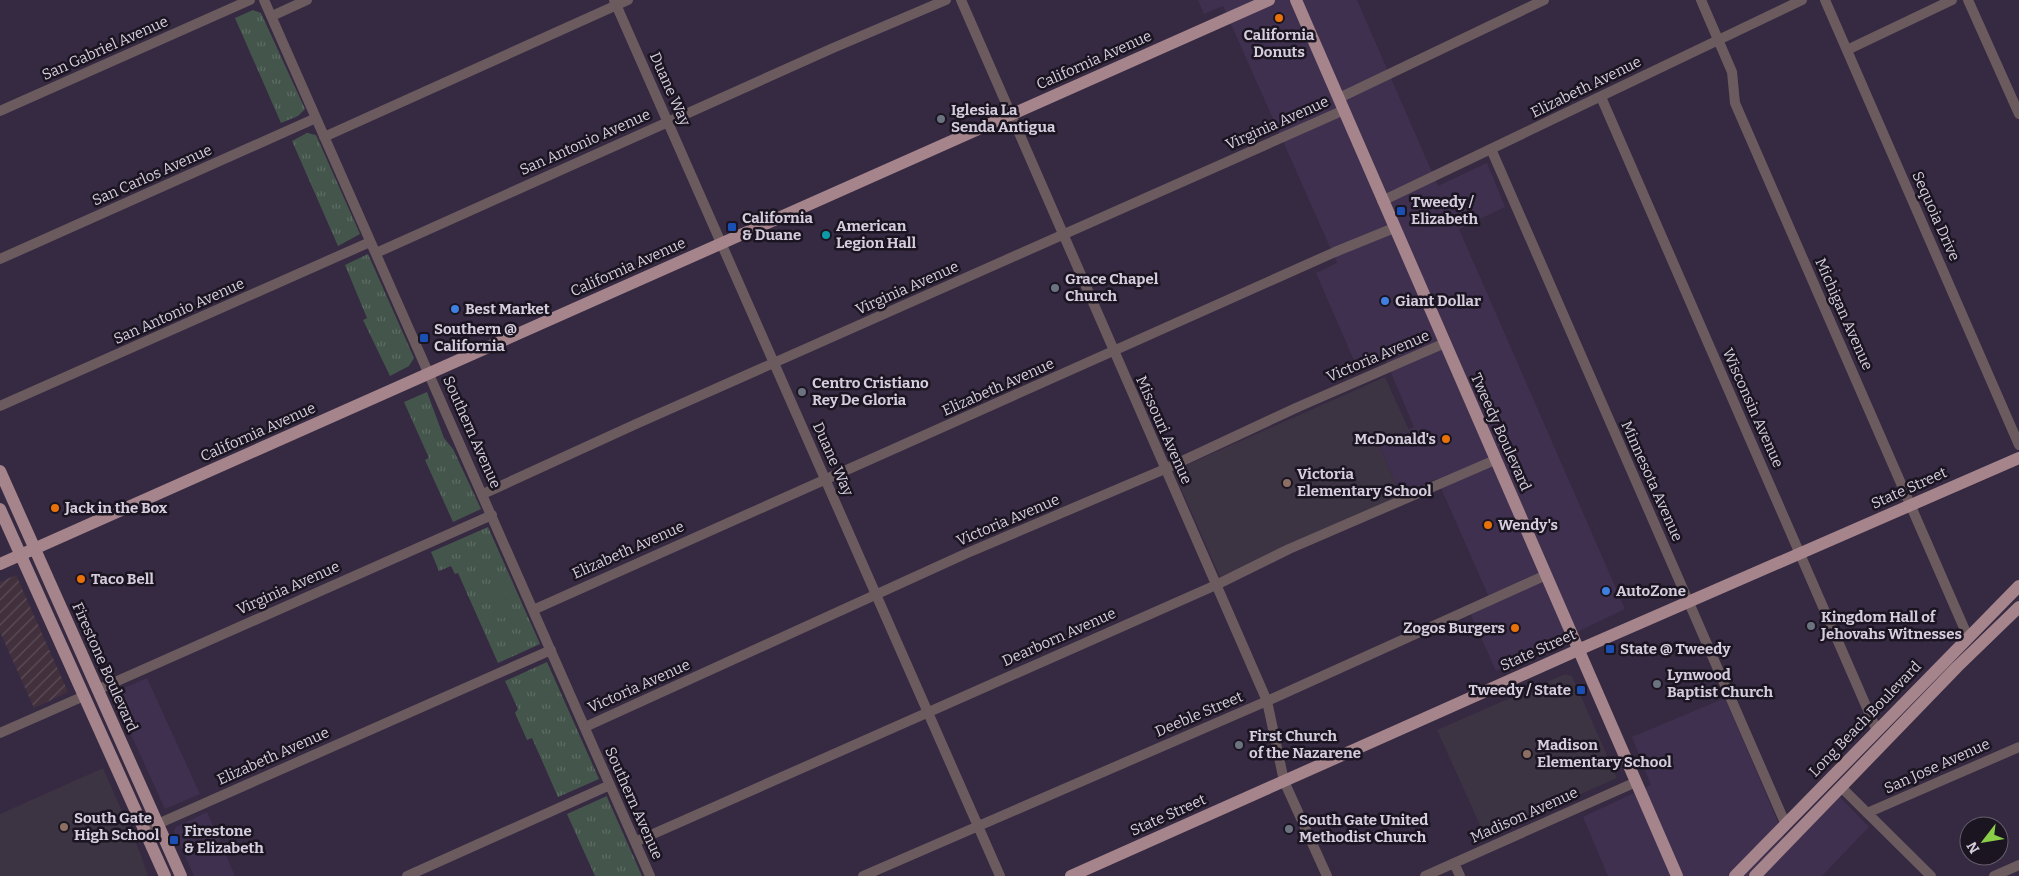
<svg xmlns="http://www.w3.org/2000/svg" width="2019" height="876" viewBox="0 0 2019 876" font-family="Bitter,serif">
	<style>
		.built { fill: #40304f }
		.industrial { fill: url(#industrial-furrows) }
		.education { fill: #3c3343 }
		.grass { fill: url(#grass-tufts) }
		.garden { fill: #44564b }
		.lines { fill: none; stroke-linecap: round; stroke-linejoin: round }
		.minor { stroke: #6b5b5e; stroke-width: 10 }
		.major { stroke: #a5858b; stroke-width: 12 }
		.food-dot { fill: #e8710a; stroke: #1a1520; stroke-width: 2 }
		.worship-dot { fill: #6b7280; stroke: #1a1520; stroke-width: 2 }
		.transit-dot { fill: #1a4fb4; stroke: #1a1520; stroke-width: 2 }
		.culture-dot { fill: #0f9aa8; stroke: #1a1520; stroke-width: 2 }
		.shop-dot { fill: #3f7fe0; stroke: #1a1520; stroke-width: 2 }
		.education-dot { fill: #8d6e63; stroke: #1a1520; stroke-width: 2 }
		.labels { text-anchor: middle; stroke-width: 5; stroke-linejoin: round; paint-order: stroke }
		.poi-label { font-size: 15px; font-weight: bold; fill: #d5cddd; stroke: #1a1520; text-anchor: start }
		.street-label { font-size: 15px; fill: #d5cddd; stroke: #1a1520 }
	</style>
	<defs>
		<pattern id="industrial-furrows" width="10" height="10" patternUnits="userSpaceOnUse" patternTransform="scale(1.25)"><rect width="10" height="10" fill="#42313d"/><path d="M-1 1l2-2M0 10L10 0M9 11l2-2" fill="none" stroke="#5c4e59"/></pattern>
		<pattern id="grass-tufts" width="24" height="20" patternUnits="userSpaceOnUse" patternTransform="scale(1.25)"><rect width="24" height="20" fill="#44564b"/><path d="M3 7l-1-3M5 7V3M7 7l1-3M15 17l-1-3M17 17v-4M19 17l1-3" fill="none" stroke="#5e6d64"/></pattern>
	</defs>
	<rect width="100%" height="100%" fill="#362942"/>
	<path class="built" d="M1198,0h159l81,186 49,-23 18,44 -46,22 166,380 -129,62 -25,-56 21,-11 -55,-125 -36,16 -23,-51 36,-17 -28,-66 -27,11 -43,-99 21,-10 -114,-257 -19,8z
		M147,678l53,116 -35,15 -53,-116z
		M1725,698l64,150 50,-52 30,31 -47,49h-214l-25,-59 68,-32 -19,-48z
		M207,812l28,64h-41l-20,-45 2,-4z"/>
	<path class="industrial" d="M16,575l52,117 -34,16 -34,-76v-50z"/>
	<path class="education" d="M1385,377l24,53 -31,14 23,51 -181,82 -47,-106z
		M1565,674l7,2 45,102 -104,46 -2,-4 -28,12 -46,-102z
		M103,768l38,87 7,21h-148v-62z"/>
	<path class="grass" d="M253,10l8,3 44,96 -7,7 -17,7 -46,-105z
		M307,133l9,2 44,99 -22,12 -46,-105z
		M368,254l46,104 -5,8 -19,10 -27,-56 4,-2 -22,-53z
		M427,392l17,46 9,11 28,60 -28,13 -28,-62 4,-2 -25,-56z
		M488,527l52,117 -42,19 -40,-90 -3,1 -4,-8 -12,5 -8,-19z
		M547,662l52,117 -41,18 -26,-59 -5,2 -12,-27 3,-4 -13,-28z
		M607,796v1l35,79h-47l-28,-62z"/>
	<path class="garden" d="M498,586l5,2 4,9 -18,8 -3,-12 6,-5z
		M509,600l4,9c-4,8 -10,12 -18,8l-4,-9z"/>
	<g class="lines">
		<path class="minor" d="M264,0l386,876
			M614,0l386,876
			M961,0l306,701 17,80 43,95
			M1701,0l31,72 3,31 233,534
			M1825,0l194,445
			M1968,0l51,114
			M272,16l35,-16
			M1847,50l105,-50
			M1601,97l276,634
			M1339,98l205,-98
			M0,111l250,-111
			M324,137l304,-137
			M1491,149l295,676
			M1382,201l420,-201
			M376,253l457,-205 113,-48
			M0,259l316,-141
			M0,406l370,-164
			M483,494l153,-70 708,-314
			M533,610l802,-358 59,-24
			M97,690l395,-175
			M585,727l380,-173 200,-85 133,-62 147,-64
			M0,733l84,-37
			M1841,787l90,89
			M1867,813l152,-66
			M144,830l407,-180
			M635,842l581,-257 73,-36 206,-89
			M1454,863l6,13
			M407,876l203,-91
			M863,876l404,-175 279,-126
			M1425,876l211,-94
			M1994,876l25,-11"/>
		<path class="major" d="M1296,0l381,876
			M0,471l181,405
			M0,509l165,367
			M0,564l1269,-564
			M1071,876l507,-226 441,-192
			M1735,876l284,-290
			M1755,876l202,-209 62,-60"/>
	</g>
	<g class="food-dot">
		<circle cx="1279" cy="18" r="5"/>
		<circle cx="1446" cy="439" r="5"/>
		<circle cx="55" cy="508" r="5"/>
		<circle cx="1488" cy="525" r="5"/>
		<circle cx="81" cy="579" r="5"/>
		<circle cx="1515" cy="628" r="5"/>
	</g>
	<g class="worship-dot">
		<circle cx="941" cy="119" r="5"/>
		<circle cx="1055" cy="288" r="5"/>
		<circle cx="802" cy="392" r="5"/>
		<circle cx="1811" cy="626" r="5"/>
		<circle cx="1657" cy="684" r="5"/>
		<circle cx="1239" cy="745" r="5"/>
		<circle cx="1289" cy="829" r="5"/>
	</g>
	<g class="transit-dot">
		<rect x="1396" y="206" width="10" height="10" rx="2.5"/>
		<rect x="727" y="222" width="10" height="10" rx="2.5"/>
		<rect x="419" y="333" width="10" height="10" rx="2.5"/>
		<rect x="1605" y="644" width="10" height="10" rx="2.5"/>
		<rect x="1576" y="685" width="10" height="10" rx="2.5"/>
		<rect x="169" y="835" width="10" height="10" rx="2.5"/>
	</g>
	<circle class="culture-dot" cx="826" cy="235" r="5"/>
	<g class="shop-dot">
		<circle cx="1385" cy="301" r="5"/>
		<circle cx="455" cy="309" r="5"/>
		<circle cx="1606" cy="591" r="5"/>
	</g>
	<g class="education-dot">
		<circle cx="1287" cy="483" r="5"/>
		<circle cx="1527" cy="754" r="5"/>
		<circle cx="64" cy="827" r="5"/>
	</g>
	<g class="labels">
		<g class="poi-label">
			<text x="1279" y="40" text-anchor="middle">California<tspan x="1279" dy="17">Donuts</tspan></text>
			<text x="951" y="115">Iglesia La<tspan x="951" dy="17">Senda Antigua</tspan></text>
			<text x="1411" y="207">Tweedy /<tspan x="1411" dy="17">Elizabeth</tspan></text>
			<text x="742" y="223">California<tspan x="742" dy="17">&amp; Duane</tspan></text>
			<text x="836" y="231">American<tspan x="836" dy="17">Legion Hall</tspan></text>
			<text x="1065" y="284">Grace Chapel<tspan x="1065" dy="17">Church</tspan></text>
			<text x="1395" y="306">Giant Dollar</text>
			<text x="465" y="314">Best Market</text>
			<text x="434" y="334">Southern @<tspan x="434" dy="17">California</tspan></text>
			<text x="812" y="388">Centro Cristiano<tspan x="812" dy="17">Rey De Gloria</tspan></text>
			<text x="1436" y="444" text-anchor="end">McDonald's</text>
			<text x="1297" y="479">Victoria<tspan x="1297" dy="17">Elementary School</tspan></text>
			<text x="65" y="513">Jack in the Box</text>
			<text x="1498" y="530">Wendy's</text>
			<text x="91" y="584">Taco Bell</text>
			<text x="1616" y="596">AutoZone</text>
			<text x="1821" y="622">Kingdom Hall of<tspan x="1821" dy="17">Jehovahs Witnesses</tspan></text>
			<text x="1505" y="633" text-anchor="end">Zogos Burgers</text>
			<text x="1620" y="654">State @ Tweedy</text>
			<text x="1667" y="680">Lynwood<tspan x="1667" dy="17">Baptist Church</tspan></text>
			<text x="1571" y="695" text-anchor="end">Tweedy / State</text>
			<text x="1249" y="741">First Church<tspan x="1249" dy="17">of the Nazarene</tspan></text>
			<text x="1537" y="750">Madison<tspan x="1537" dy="17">Elementary School</tspan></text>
			<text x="74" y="823">South Gate<tspan x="74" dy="17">High School</tspan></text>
			<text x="1299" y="825">South Gate United<tspan x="1299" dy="17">Methodist Church</tspan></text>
			<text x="184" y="836">Firestone<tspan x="184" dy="17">&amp; Elizabeth</tspan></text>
		</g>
		<g class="street-label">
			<text transform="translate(105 48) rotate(-24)" y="5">San Gabriel Avenue</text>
			<text transform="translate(1094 60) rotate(-24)" y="5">California Avenue</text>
			<text transform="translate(1586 87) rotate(-26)" y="5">Elizabeth Avenue</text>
			<text transform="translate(670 89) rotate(66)" y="5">Duane Way</text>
			<text transform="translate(1277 123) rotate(-24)" y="5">Virginia Avenue</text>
			<text transform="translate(585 142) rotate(-24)" y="5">San Antonio Avenue</text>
			<text transform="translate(152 175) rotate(-24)" y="5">San Carlos Avenue</text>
			<text transform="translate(1936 216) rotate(66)" y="5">Sequoia Drive</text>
			<text transform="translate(628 267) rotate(-24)" y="5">California Avenue</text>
			<text transform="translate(907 288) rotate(-24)" y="5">Virginia Avenue</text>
			<text transform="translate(179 311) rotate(-24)" y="5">San Antonio Avenue</text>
			<text transform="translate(1844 314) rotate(66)" y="5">Michigan Avenue</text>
			<text transform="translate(1378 356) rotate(-23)" y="5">Victoria Avenue</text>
			<text transform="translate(998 387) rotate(-24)" y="5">Elizabeth Avenue</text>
			<text transform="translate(1753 408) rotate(66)" y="5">Wisconsin Avenue</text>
			<text transform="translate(1164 430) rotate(66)" y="5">Missouri Avenue</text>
			<text transform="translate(258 432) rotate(-24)" y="5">California Avenue</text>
			<text transform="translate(472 432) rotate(66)" y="5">Southern Avenue</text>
			<text transform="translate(1501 432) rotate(66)" y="5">Tweedy Boulevard</text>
			<text transform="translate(833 459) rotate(66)" y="5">Duane Way</text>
			<text transform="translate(1652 481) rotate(66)" y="5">Minnesota Avenue</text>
			<text transform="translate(1909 488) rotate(-24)" y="5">State Street</text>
			<text transform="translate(1008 520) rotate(-23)" y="5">Victoria Avenue</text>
			<text transform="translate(628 550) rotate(-24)" y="5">Elizabeth Avenue</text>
			<text transform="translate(288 588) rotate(-24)" y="5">Virginia Avenue</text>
			<text transform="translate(1059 637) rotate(-24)" y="5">Dearborn Avenue</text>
			<text transform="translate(1538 650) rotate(-24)" y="5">State Street</text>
			<text transform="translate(105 667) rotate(66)" y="5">Firestone Boulevard</text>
			<text transform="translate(639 686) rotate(-24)" y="5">Victoria Avenue</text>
			<text transform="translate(1199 714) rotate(-23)" y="5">Deeble Street</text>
			<text transform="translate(1865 719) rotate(-46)" y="5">Long Beach Boulevard</text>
			<text transform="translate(273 756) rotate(-24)" y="5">Elizabeth Avenue</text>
			<text transform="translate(1937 766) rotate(-24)" y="5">San Jose Avenue</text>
			<text transform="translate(634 803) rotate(66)" y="5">Southern Avenue</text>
			<text transform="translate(1168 815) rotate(-24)" y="5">State Street</text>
			<text transform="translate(1524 815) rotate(-24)" y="5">Madison Avenue</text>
		</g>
	</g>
	<g transform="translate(1984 841) rotate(239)"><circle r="24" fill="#1a1520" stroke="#655f6c"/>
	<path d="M0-4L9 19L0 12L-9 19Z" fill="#8ace47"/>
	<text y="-8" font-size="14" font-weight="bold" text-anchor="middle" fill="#d5cddd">N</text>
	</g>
</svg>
